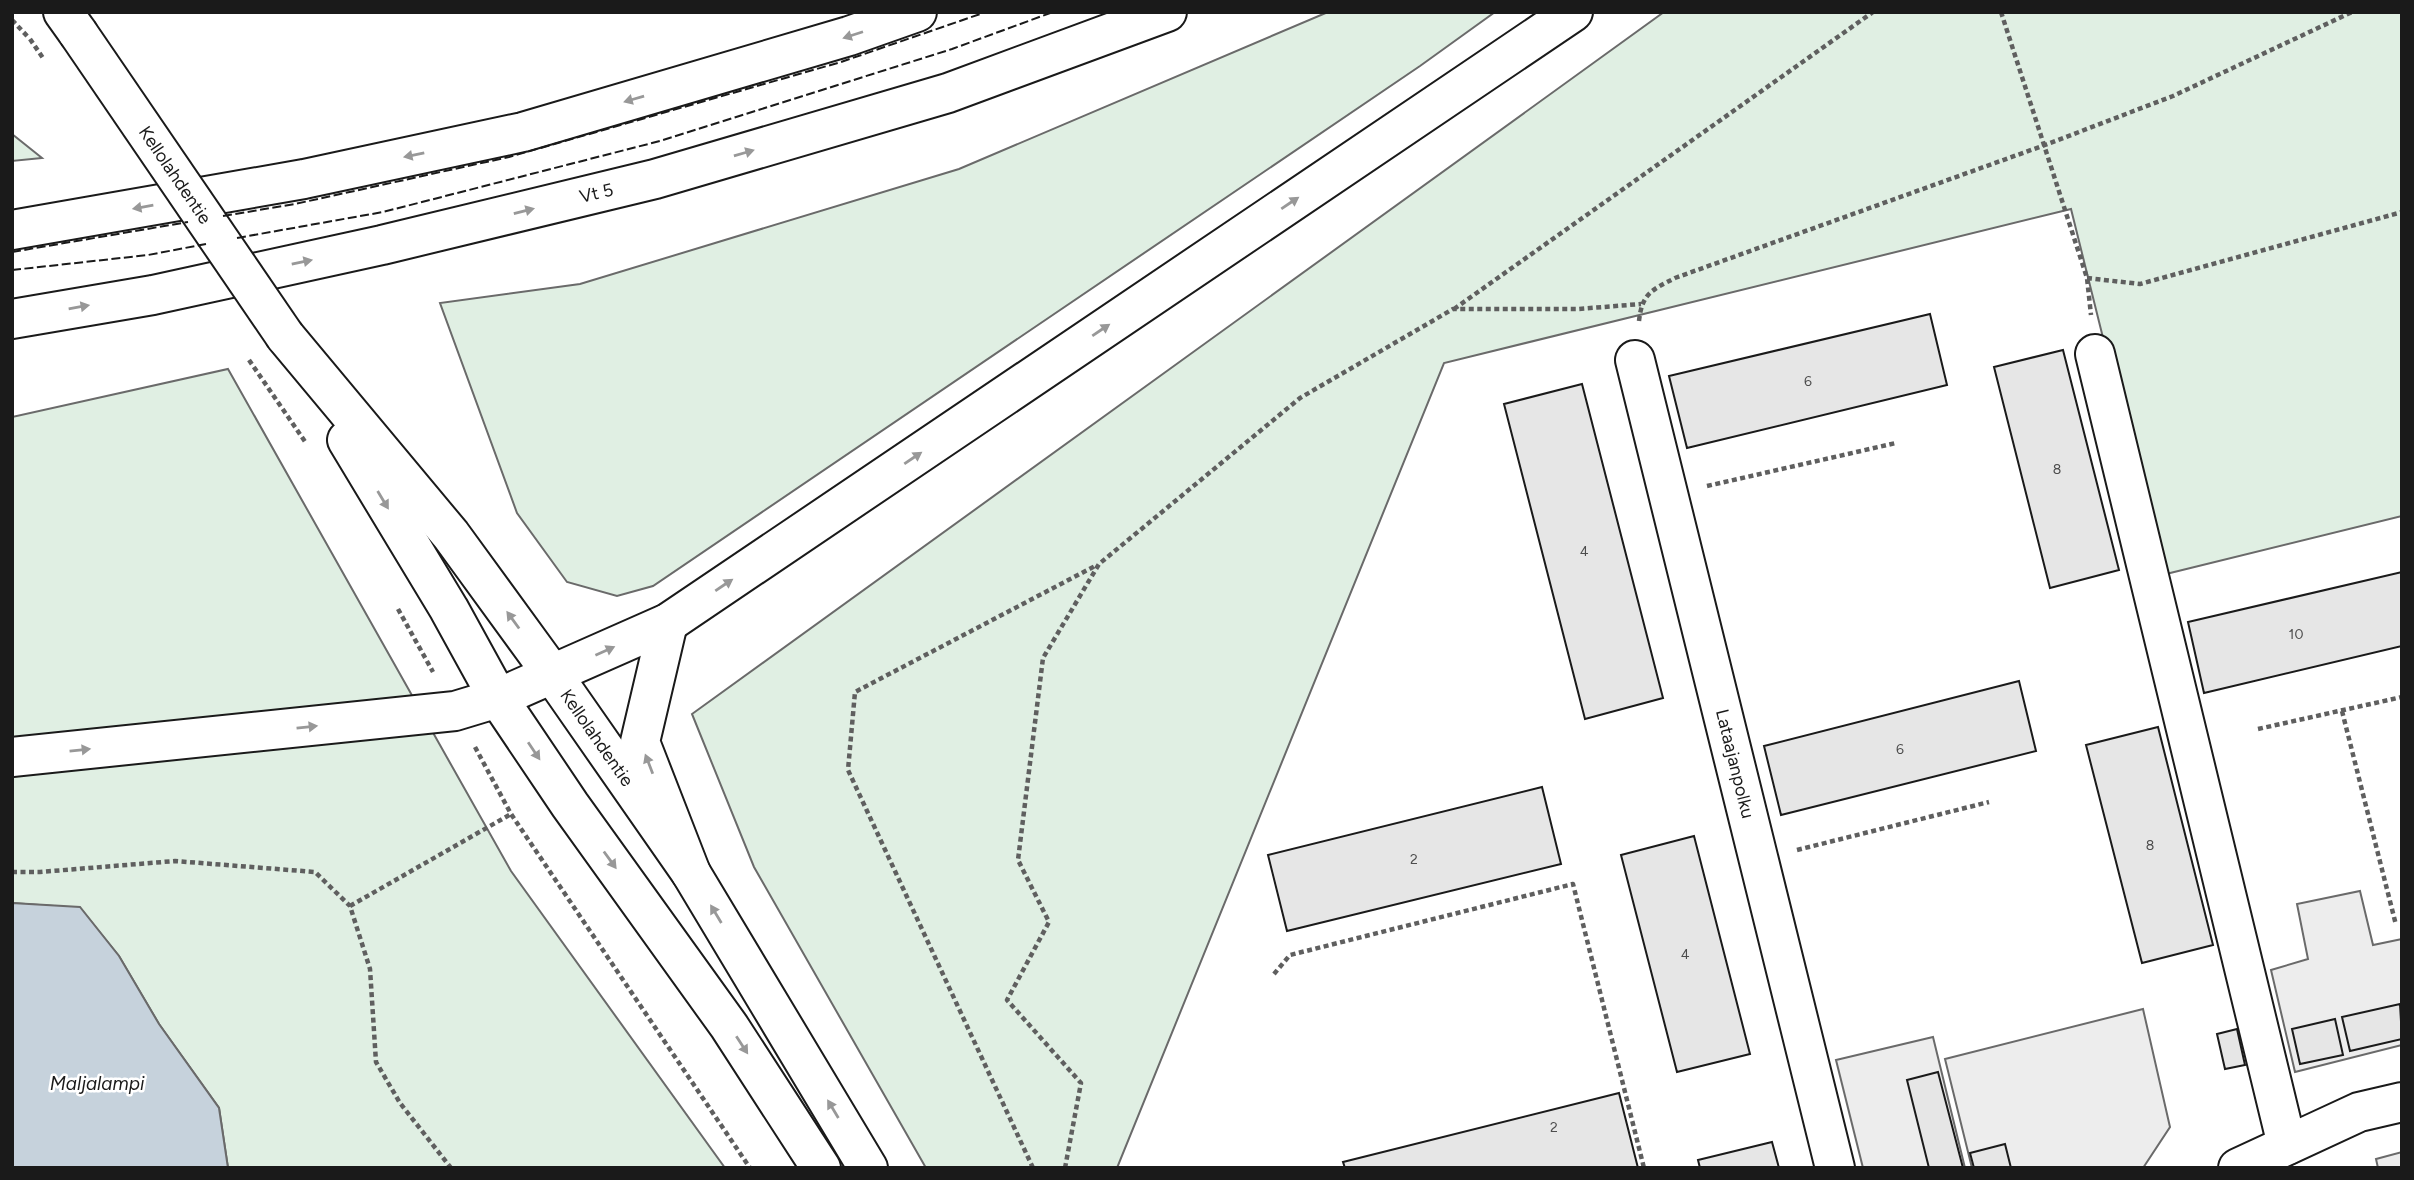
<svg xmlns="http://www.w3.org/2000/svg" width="2414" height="1180" viewBox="0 0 2414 1180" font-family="Figtree,sans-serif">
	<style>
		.green { fill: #e0efe3; stroke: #6a6a6a; stroke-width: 2 }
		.parking { fill: #ededed; stroke: #6a6a6a; stroke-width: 2 }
		.water { fill: #c6d2dc; stroke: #6a6a6a; stroke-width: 2 }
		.building { fill: #e6e6e6; stroke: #1a1a1a; stroke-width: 2 }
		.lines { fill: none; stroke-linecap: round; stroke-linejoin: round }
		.minor-casing { stroke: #1a1a1a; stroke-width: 42 }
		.major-casing { stroke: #1a1a1a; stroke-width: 42 }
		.highway-casing { stroke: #1a1a1a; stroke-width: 42 }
		.path { stroke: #5f5f5f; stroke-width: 4.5; stroke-dasharray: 5 3.5; stroke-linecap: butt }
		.minor { stroke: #fff; stroke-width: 38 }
		.major { stroke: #fff; stroke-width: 38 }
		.highway { stroke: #fff; stroke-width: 38 }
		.major-bridge-casing { stroke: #1a1a1a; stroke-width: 42; stroke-linecap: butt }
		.path-bridge { stroke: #5f5f5f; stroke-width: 4.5; stroke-dasharray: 5 3.5; stroke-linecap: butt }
		.major-bridge { stroke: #fff; stroke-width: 38 }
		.fence { stroke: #1a1a1a; stroke-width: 2; stroke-dasharray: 9 3.5; stroke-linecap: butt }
		.oneway { fill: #989898 }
		.labels { text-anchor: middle; stroke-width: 5; stroke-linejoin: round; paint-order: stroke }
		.number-label { font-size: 14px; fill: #4d4d4d }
		.street-label { font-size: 18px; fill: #1a1a1a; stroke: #fff }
		.water-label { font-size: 19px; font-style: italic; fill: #1a1a1a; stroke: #fff }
	</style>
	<rect width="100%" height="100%" fill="#fff"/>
	<path class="green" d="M1328,12h167l-75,54 -767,520 -36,10 -50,-14 -50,-69 -77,-210 140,-19 379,-115z
		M1664,12h738v504l-240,59 -91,-366 -627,154 -327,805h-191l-172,-301 -62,-153z
		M12,134l30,24 -30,3z
		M228,369l283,502 214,297h-497l-9,-60 -60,-84 -40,-68 -39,-48 -68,-5v-486z"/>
	<path class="parking" d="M2360,891l13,54 29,-6v106l-107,27 -24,-102 37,-11 -11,-55z
		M2143,1009l27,118 -27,41h-171l-27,-109z
		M1933,1037l32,131h-102l-27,-108z
		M2402,1152v16h-24l-2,-9z"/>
	<path class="water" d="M12,903l68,4 39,49 40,68 60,84 9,60h-216z"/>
	<path class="building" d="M1930,314l17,71 -260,63 -18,-72z
		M2063,350l56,220 -69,18 -56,-221z
		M1582,384l81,314 -78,21 -81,-315z
		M2402,572v74l-198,47 -16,-71z
		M2019,681l17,70 -255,64 -17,-69z
		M2158,727l55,218 -71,18 -56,-218z
		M1542,787l19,77 -274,67 -19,-76z
		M1694,836l56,218 -73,18 -56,-217z
		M2400,1004l2,35 -52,12 -8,-34z
		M2335,1019l8,36 -43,9 -8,-35z
		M2237,1029l8,36 -20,4 -8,-35z
		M1938,1072l25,96h-34l-22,-88z
		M1619,1093l19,75h-293l-2,-6z
		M1772,1142l7,26h-79l-2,-8z
		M2005,1144l6,24h-37l-4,-15z"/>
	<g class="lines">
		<g class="minor-casing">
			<g id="minor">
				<path d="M2095,354l192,791"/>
				<path id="s1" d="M1635,360l200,808"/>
				<path d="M2238,1168l121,-56 43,-10"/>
			</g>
		</g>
		<g class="major-casing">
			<g id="major">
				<path d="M63,12l15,21"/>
				<path id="s2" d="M285,336l166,199 102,140 138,198 177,295"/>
				<path d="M347,440l102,169 49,89 72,107 159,221 92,142"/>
			</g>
		</g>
		<g class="highway-casing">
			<g id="highway">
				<path d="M12,230l292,-51 219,-47 326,-96 68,-24"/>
				<path id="s3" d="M12,319l141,-24 229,-50 273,-66 293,-86 219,-81"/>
				<path d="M668,623l-28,119 51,131"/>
				<path d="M12,757l443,-46 43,-13 170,-75 905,-611"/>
			</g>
		</g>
		<path class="path" d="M2001,12l86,266 4,37
			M12,20l17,18
			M2087,278l53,6 262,-72
			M1454,309l419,-297
			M1639,321c3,-28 13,-31 36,-43l370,-133 128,-49 179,-84
			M1707,486l189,-43
			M398,609l35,63
			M2342,711l54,214
			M2258,729l144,-32
			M475,747l36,67 239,354
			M1797,850l192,-48
			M12,872h28l135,-11 140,11 35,34 20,63 6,93 24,41 51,65
			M350,906l161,-92
			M1274,974l16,-19 283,-71 71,284
			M1033,1168l-185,-398 7,-78 242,-127
			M1065,1168l16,-85 -74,-83 42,-78 -31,-62 25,-202 56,-94 201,-166 153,-89h125l63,-5"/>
		<use href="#minor" class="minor"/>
		<use href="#major" class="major"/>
		<use href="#highway" class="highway"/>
		<g class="major-bridge-casing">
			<g id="major-bridge">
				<path id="s4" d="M78,33l207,303"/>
			</g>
		</g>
		<path class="path-bridge" d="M30,39l13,19
			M249,360l57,83"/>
		<use href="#major-bridge" class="major-bridge"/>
		<path class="fence" d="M223,216l72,-12 214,-47 332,-95 145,-50
			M237,238l146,-26 277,-71 292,-92 101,-37
			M12,252l176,-30
			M12,270l136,-15 58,-11"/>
	</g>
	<defs><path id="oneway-solid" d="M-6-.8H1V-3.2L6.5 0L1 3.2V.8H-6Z" transform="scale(1.75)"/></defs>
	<g class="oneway">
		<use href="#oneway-solid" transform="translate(853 35) rotate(162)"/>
		<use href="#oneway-solid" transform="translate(634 99) rotate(164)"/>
		<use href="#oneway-solid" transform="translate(744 153) rotate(-16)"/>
		<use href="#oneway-solid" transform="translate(414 155) rotate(168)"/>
		<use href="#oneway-solid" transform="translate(1290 203) rotate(-34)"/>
		<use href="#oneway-solid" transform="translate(143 207) rotate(170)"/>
		<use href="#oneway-solid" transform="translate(524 211) rotate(-14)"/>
		<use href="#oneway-solid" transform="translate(302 262) rotate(-12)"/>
		<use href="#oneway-solid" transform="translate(79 307) rotate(-10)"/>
		<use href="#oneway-solid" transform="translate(1101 330) rotate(-34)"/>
		<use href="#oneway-solid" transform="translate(913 458) rotate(-34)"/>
		<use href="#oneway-solid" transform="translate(383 500) rotate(59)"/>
		<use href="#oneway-solid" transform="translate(724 585) rotate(-34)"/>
		<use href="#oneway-solid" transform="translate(513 620) rotate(-126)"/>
		<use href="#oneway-solid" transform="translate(605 651) rotate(-24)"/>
		<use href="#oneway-solid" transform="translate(307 727) rotate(-6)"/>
		<use href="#oneway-solid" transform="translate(80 750) rotate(-6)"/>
		<use href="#oneway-solid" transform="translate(534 751) rotate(56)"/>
		<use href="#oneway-solid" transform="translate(649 764) rotate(-111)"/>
		<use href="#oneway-solid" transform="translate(610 860) rotate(54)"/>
		<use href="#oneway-solid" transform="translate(716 914) rotate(-121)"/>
		<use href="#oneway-solid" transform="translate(742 1045) rotate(57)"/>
		<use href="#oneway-solid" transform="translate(833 1109) rotate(-121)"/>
	</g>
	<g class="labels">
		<g class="number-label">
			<text x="1808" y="386">6</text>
			<text x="2057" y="474">8</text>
			<text x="1584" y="556">4</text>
			<text x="2296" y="639">10</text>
			<text x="1900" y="754">6</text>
			<text x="2150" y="850">8</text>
			<text x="1414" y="864">2</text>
			<text x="1685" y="959">4</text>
			<text x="1554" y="1132">2</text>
		</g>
		<g class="street-label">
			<text dy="6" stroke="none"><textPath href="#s4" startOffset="172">Kellolahdentie</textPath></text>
			<text dy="6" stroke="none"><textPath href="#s3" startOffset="598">Vt 5</textPath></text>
			<text dy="6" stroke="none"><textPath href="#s2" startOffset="509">Kellolahdentie</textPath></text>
			<text dy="6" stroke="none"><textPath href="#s1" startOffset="416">Lataajanpolku</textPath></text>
		</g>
		<g class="water-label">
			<text x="97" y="1090">Maljalampi</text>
		</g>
	</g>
	<rect width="2414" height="1180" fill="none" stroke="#1a1a1a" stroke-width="28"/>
</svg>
